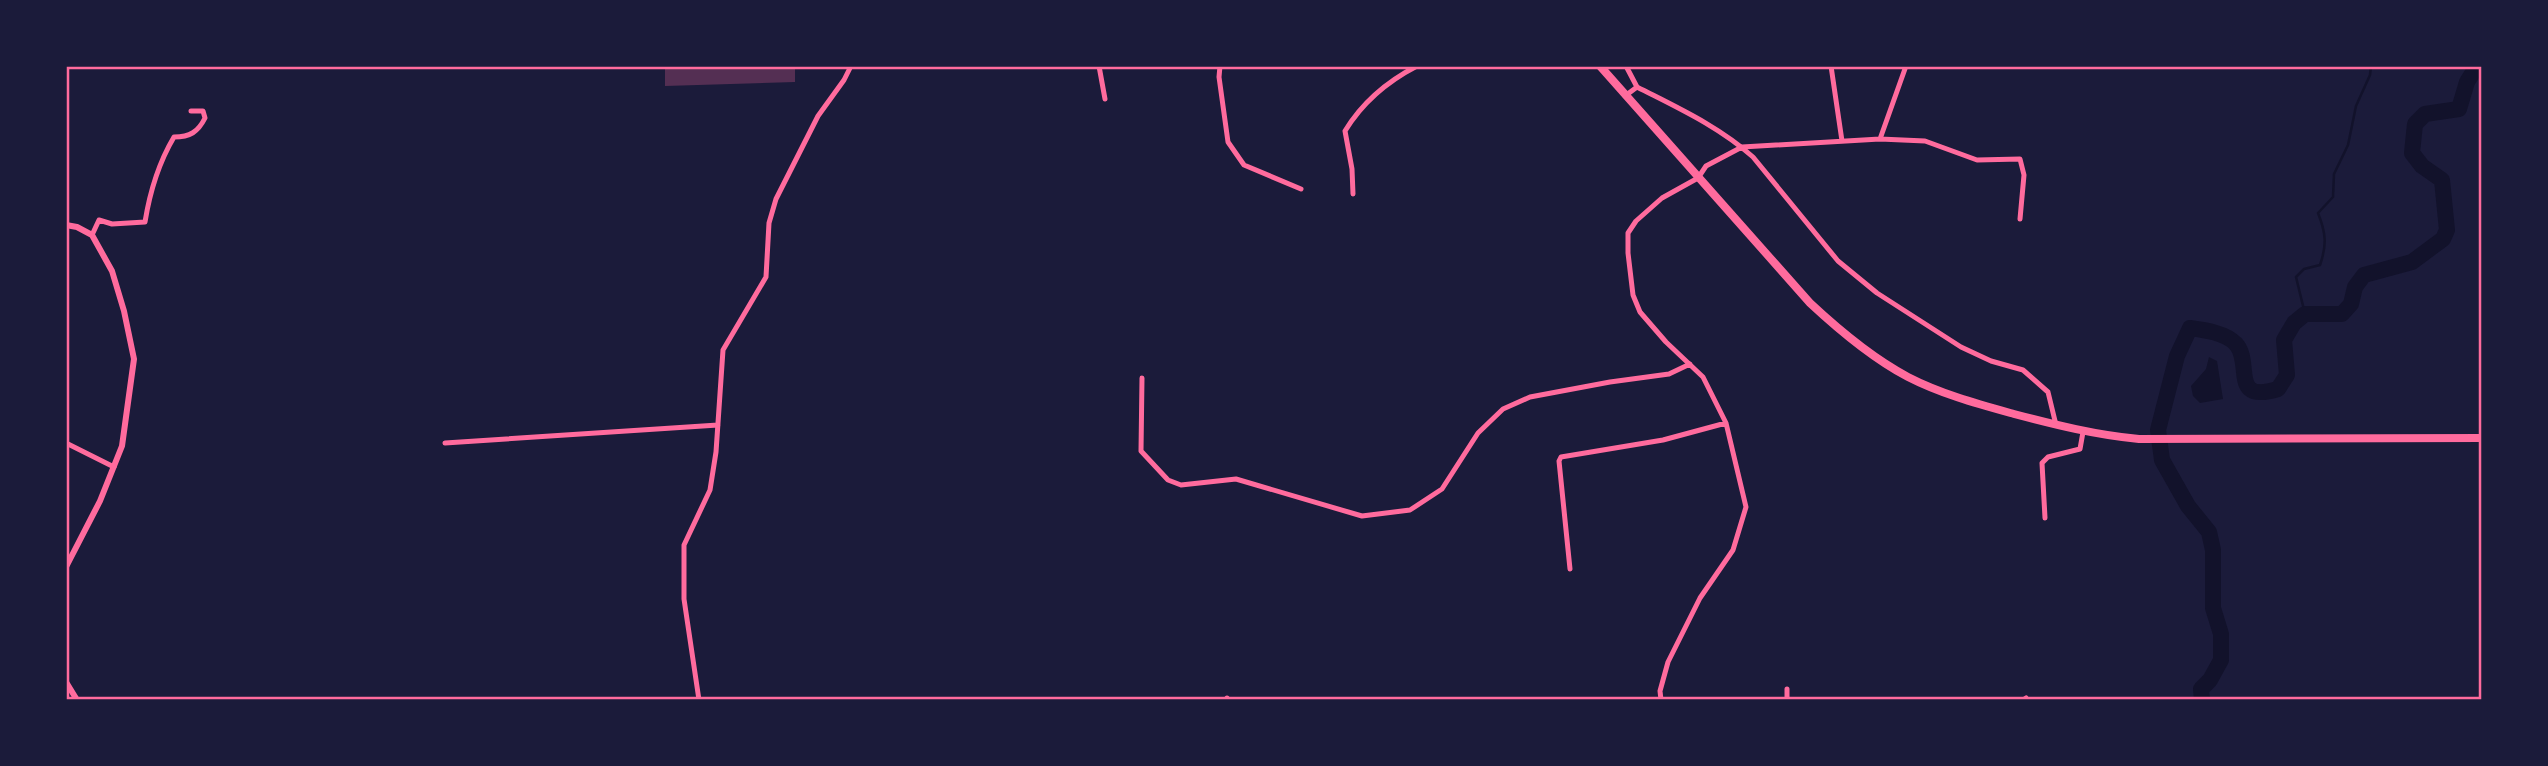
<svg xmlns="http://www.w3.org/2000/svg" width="2548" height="766" viewBox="0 0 2548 766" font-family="'Exo 2',sans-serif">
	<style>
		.water { fill: #12122b }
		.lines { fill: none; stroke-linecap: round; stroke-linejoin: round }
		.stream { stroke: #12122b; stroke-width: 2.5 }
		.river { stroke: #12122b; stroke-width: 16 }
		.building { fill: #542f53 }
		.minor { stroke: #ff6b9d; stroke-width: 5 }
		.tertiary { stroke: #ff6b9d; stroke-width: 6 }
		.primary { stroke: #ff6b9d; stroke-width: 8 }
		.neatline { fill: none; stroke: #ff6b9d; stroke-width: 2.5 }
	</style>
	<rect width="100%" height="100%" fill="#1b1b3a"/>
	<path class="water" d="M2209,357l8,4 6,38 -23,4 -7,-7 -2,-10 15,-17z"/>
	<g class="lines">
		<path class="stream" d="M2305,314l-9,-37 8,-8 16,-4c7,-20 6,-32 -2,-52l15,-16 1,-23 14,-29 8,-39 14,-31 1,-9"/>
		<path class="river" d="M2202,700l-1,-11 9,-9 11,-20v-26l-8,-26v-58l-4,-18 -21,-26 -26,-46 -4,-30 19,-74 13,-28c15,2 36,5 46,16 17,19 -7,60 42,45l9,-14 -3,-35 10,-17 11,-9h37l9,-10 4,-17 9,-12 48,-13 31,-23 4,-9 -5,-50 -20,-14 -10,-13 3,-29 10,-10 34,-5 8,-27 10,-16"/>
	</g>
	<path class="building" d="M665,66h130v16l-130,4z"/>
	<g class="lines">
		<path class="minor" d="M1099,66l6,33
			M1220,66l-1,11 9,65 16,23 57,24
			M1831,66l11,75
			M1637,87c41,21 81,39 116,70l85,104 39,32 84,54 30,14 32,9 25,22 8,33
			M1625,96l12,-9 -11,-21
			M1880,139l26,-73
			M1353,194l-1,-25 -7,-38c17,-28 43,-50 72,-65
			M92,235l7,-15 13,4 33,-2c5,-31 13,-58 29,-85 16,0 24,-5 31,-19l-2,-7h-12
			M1142,378l-1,73 27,29 13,5 55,-6 126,37 48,-6 32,-21 36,-56 25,-24 27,-12 80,-15 59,-8 21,-10
			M66,443l48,24
			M445,443l273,-18
			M2045,518l-3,-55 6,-6 32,-8 3,-17
			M1570,569l-11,-108 2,-4 102,-17 63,-17
			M1787,689v11
			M699,700l-15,-101v-54l26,-55 6,-38 7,-102 43,-73 3,-54 7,-24 42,-83 26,-36 7,-14
			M1227,700v-2
			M1661,700l-1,-9 8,-29 32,-64 33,-48 13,-43 -20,-84 -23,-46 -37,-35 -26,-30 -7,-17 -5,-42v-20l8,-12 26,-23 36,-20 8,-12 36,-19 138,-8 45,2 52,19 43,-1 4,16 -4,44
			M2023,700l3,-2"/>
		<path class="tertiary" d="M66,225l11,2 15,8 20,36 12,40 10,48 -12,87 -22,55 -34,66
			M66,682l11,18"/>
		<path class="primary" d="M1600,66l210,237c30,28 62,55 98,74 33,17 70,27 106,37 42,11 82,21 125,25l343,-1"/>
	</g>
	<rect width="2548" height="766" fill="none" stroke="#1b1b3a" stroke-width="136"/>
	<rect x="68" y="68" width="2412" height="630" class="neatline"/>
</svg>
